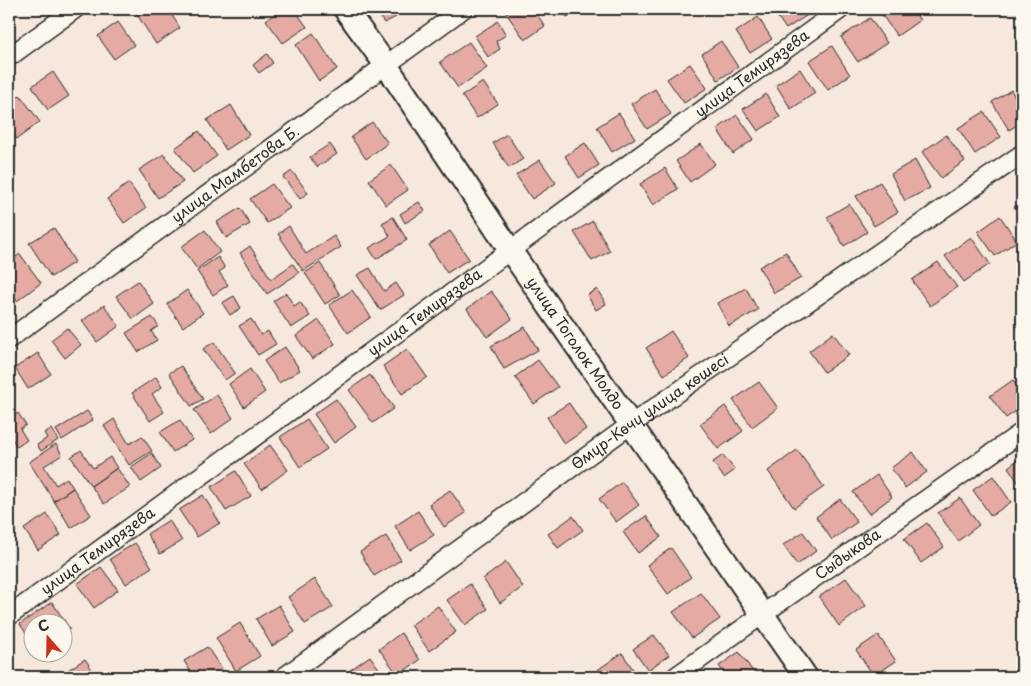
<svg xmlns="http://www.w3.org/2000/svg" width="1031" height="686" viewBox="0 0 1031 686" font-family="'Playpen Sans',sans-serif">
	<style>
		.building { fill: #e4aaa3; stroke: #2b2b2b }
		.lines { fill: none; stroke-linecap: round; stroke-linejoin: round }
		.minor-casing { stroke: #2b2b2b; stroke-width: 21 }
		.tertiary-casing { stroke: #2b2b2b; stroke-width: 26 }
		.minor { stroke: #fbf7ec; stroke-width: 18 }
		.tertiary { stroke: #fbf7ec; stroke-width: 22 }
		.labels { text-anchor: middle; stroke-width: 5; stroke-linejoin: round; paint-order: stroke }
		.street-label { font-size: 15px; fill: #2b2b2b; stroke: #fbf7ec }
	</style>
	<rect width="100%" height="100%" fill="#f6e8dd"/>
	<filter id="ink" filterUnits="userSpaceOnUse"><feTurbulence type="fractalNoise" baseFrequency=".02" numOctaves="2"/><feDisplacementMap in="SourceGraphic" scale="10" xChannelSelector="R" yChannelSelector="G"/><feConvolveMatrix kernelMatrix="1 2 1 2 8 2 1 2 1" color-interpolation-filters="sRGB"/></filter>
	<g filter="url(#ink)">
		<path class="building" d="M136,9h32l12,19 -24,16 -22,-34z
			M282,9h12l13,18 -24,16 -17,-23z
			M375,9h16l5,8 -12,6z
			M511,9h22l12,17 -20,14 -19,-27z
			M562,9h18l-13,8z
			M772,9h33l4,5 -23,15z
			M882,9h30l8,11 -23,16 -18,-25z
			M758,17l14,22 -22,14 -14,-21z
			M870,18l17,25 -29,19 -17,-25z
			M498,21l8,14 -10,6 4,8 -12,8 -13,-21z
			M118,22l16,23 -20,14 -16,-23z
			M313,33l24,36 -18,12 -23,-36z
			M721,41l17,26 -20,13 -16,-26z
			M469,42l18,26 -29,20 -18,-26z
			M832,46l18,29 -22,15 -19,-29z
			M267,54l6,9 -14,10 -6,-8z
			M690,64l17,24 -23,15 -17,-24z
			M800,69l15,24 -24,16 -15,-24z
			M53,72l16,24 -21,14 -16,-24z
			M483,82l15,22 -21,14 -15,-22z
			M655,89l16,25 -24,15 -16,-25z
			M1011,90l11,19v13l-13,8 -17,-28z
			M766,94l14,23 -22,14 -15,-22z
			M20,95l20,27 -23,17 -8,-12v-23z
			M231,105l18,30 -23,15 -19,-30z
			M984,112l17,25 -26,17 -17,-26z
			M619,113l16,25 -23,14 -15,-25z
			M737,115l17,24 -21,15 -16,-25z
			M372,122l16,21 -22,16 -15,-22z
			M199,131l18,25 -24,17 -18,-25z
			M507,134l16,25 -14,9 -16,-25z
			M946,135l19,26 -24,17 -19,-26z
			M585,143l14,22 -20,13 -14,-22z
			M330,144l7,10 -20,13 -7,-10z
			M701,144l14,20 -25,18 -14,-21z
			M164,154l19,28 -25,16 -19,-28z
			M540,160l16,23 -24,16 -16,-24z
			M915,160l15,28 -25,13 -14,-27z
			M391,165l17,25 -22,15 -17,-25z
			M665,168l13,21 -25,16 -13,-21z
			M292,171l16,22 -8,6 -17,-22z
			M880,182l18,30 -24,14 -18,-30z
			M129,183l17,25 -22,15 -17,-24z
			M272,184l18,24 -23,15 -17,-24z
			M1022,201v18l-8,-12z
			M419,202l6,9 -20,12 -5,-9z
			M849,204l18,28 -23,14 -17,-29z
			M240,208l10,16 -24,14 -9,-16z
			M1000,216l17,25 -22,15 -17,-24z
			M393,217l14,23 -31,19 -7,-11 21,-12 -8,-13z
			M593,221l17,30 -18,10 -18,-29z
			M289,226l17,28 28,-18 7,11 -38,24 -25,-37z
			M54,228l21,34 -24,15 -22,-34z
			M205,230l15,22 -23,17 -16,-22z
			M450,231l19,28 -22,14 -18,-28z
			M971,237l19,27 -26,18 -19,-26z
			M250,246l21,33 22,-15 6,9 -32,21 -27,-41z
			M786,252l15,26 -27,15 -15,-26z
			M20,254l21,29 -24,18 -8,-11v-28z
			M218,257l7,11 -6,4 9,13 -15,10 -16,-24z
			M938,262l19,25 -27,19 -18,-26z
			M320,263l20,32 -15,9 -20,-31z
			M370,268l14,23 12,-8 8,12 -24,15 -23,-35z
			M138,281l16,23 -21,15 -17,-23z
			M746,288l12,22 -29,16 -12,-23z
			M597,289l9,15 -10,6 -9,-15z
			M187,290l16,23 -20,14 -16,-23z
			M352,290l19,27 -23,16 -19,-28z
			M491,291l21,28 -25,18 -20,-28z
			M286,293l8,13 6,-4 10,14 -19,12 -18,-27z
			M234,296l7,12 -11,7 -8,-12z
			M104,305l15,21 -22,16 -15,-21z
			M152,317l7,9 -8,5 6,9 -19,12 -12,-19z
			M251,319l10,16 7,-4 8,13 -18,11 -19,-29z
			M319,320l16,24 -23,15 -16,-23z
			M525,327l13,23 -34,19 -13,-23z
			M67,328l14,17 -16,13 -14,-18z
			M671,331l18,27 -25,17 -18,-27z
			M833,333l16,22 -25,17 -15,-21z
			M214,342l21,31 -10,7 -22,-31z
			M285,347l15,23 -21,13 -15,-22z
			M407,349l20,28 -25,17 -19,-28z
			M38,353l13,21 -23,15 -13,-21z
			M538,360l20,27 -24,17 -19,-27z
			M181,366l22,33 -12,7 -22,-33z
			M250,369l15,23 -21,15 -15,-23z
			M370,375l24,33 -21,15 -24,-33z
			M156,377l6,10 -10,7 12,18 -14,9 -18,-28z
			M1013,380l9,14v13l-16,11 -16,-22z
			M759,382l19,26 -26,19 -19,-27z
			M217,395l16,23 -22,16 -17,-24z
			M336,399l20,28 -22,16 -20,-29z
			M569,403l17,26 -22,15 -17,-27z
			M725,406l18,25 -25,18 -18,-25z
			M87,411l6,9 -31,20 -6,-10z
			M18,413l8,12 -6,4 7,11 -10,7 -8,-13v-15z
			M114,419l15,25 13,-8 10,15 -23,14 -25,-39z
			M307,419l20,30 -27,18 -20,-30z
			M180,420l12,20 -19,12 -13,-20z
			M51,429l7,11 -17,11 -4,-6 10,-7 -3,-5z
			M56,444l6,11 -18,11 12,19 11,-7 6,10 -19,13 -25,-39z
			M270,445l18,25 -26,19 -18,-25z
			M81,450l12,18 17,-11 7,11 -26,18 -20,-29z
			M797,450l27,37 -30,21 -26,-37z
			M913,452l14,20 -22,16 -14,-20z
			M152,453l9,15 -20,14 -10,-15z
			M723,455l12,15 -11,8 -11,-16z
			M1022,457v31l-14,-21z
			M117,468l13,19 -26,17 -13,-18z
			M236,471l15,25 -25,15 -15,-24z
			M877,475l15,22 -23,17 -16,-22z
			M993,476l18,26 -20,14 -18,-26z
			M622,482l17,23 -23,17 -17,-23z
			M73,488l18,27 -20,13 -17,-27z
			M450,490l16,23 -22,14 -15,-23z
			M203,495l17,28 -23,14 -18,-27z
			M960,498l19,27 -21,16 -20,-28z
			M840,499l17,23 -25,18 -16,-23z
			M418,511l16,24 -24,15 -15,-24z
			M47,514l14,21 -23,15 -14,-21z
			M573,516l10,14 -25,18 -10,-14z
			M646,516l15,21 -23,16 -15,-21z
			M169,520l13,21 -22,13 -13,-20z
			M927,523l17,24 -23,16 -17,-24z
			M803,532l13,19 -19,14 -14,-20z
			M386,536l15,24 -27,16 -14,-24z
			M135,543l17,24 -26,17 -16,-25z
			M671,548l20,29 -23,17 -21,-29z
			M506,562l17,25 -23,16 -17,-24z
			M101,567l17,23 -24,18 -17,-24z
			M846,578l20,28 -27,20 -20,-29z
			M315,579l18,28 -28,17 -17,-27z
			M470,584l18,25 -23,16 -18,-25z
			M701,593l19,26 -28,19 -19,-26z
			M52,602l18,27 -8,4v-9h-30v19l-12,-19z
			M279,605l16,27 -23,14 -16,-27z
			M438,606l18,26 -27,19 -18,-26z
			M240,623l20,33 -24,15 -20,-33z
			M401,633l19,27 -22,15 -19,-26z
			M654,635l15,20 -21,15 -15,-21z
			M878,635l18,26 -22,15 -18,-26z
			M207,647l20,30h-33l-10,-16z
			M739,652l18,25h-30l-8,-11z
			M622,653l15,22 -2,2h-34l-5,-6z
			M370,656l15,21h-36l-3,-4z
			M85,659l12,18h-40z"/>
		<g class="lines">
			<g class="minor-casing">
				<g id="minor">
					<path d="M9,57l66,-48"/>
					<path id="s1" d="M9,339l454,-330"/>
					<path id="s2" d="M9,616l832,-607"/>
					<path id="s3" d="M284,677l346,-252 392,-271"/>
					<path id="s4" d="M675,677l88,-63 259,-182"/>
				</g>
			</g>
			<g class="tertiary-casing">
				<g id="tertiary">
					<path id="s5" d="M345,9l41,56 124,185 296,427"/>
				</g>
			</g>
			<use href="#minor" class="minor"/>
			<use href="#tertiary" class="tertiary"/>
		</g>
	</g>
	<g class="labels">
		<g class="street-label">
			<text dy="5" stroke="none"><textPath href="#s2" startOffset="920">улица Темирязева</textPath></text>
			<text dy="5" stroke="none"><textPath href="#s1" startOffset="280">улица Мамбетова Б.</textPath></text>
			<text dy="5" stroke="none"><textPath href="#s2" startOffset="515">улица Темирязева</textPath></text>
			<text dy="5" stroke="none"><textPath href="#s5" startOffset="406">улица Тоголок Молдо</textPath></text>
			<text dy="5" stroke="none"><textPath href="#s3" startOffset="452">Өмүр-Көчү улица көшесі</textPath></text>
			<text dy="5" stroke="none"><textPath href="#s2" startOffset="110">улица Темирязева</textPath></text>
			<text dy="5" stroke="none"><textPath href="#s4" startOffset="212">Сыдыкова</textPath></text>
		</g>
	</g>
	<rect width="1031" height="686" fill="none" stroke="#fbf7ec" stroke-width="30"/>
	<rect x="15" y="15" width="1001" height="656" fill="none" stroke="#2b2b2b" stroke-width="2" filter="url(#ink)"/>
	<g transform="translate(48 638) rotate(340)"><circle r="24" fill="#fbf7ec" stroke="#a8a59f"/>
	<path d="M0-4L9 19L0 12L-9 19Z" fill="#c8321e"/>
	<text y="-8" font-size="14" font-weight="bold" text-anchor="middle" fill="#2b2b2b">С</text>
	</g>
</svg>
